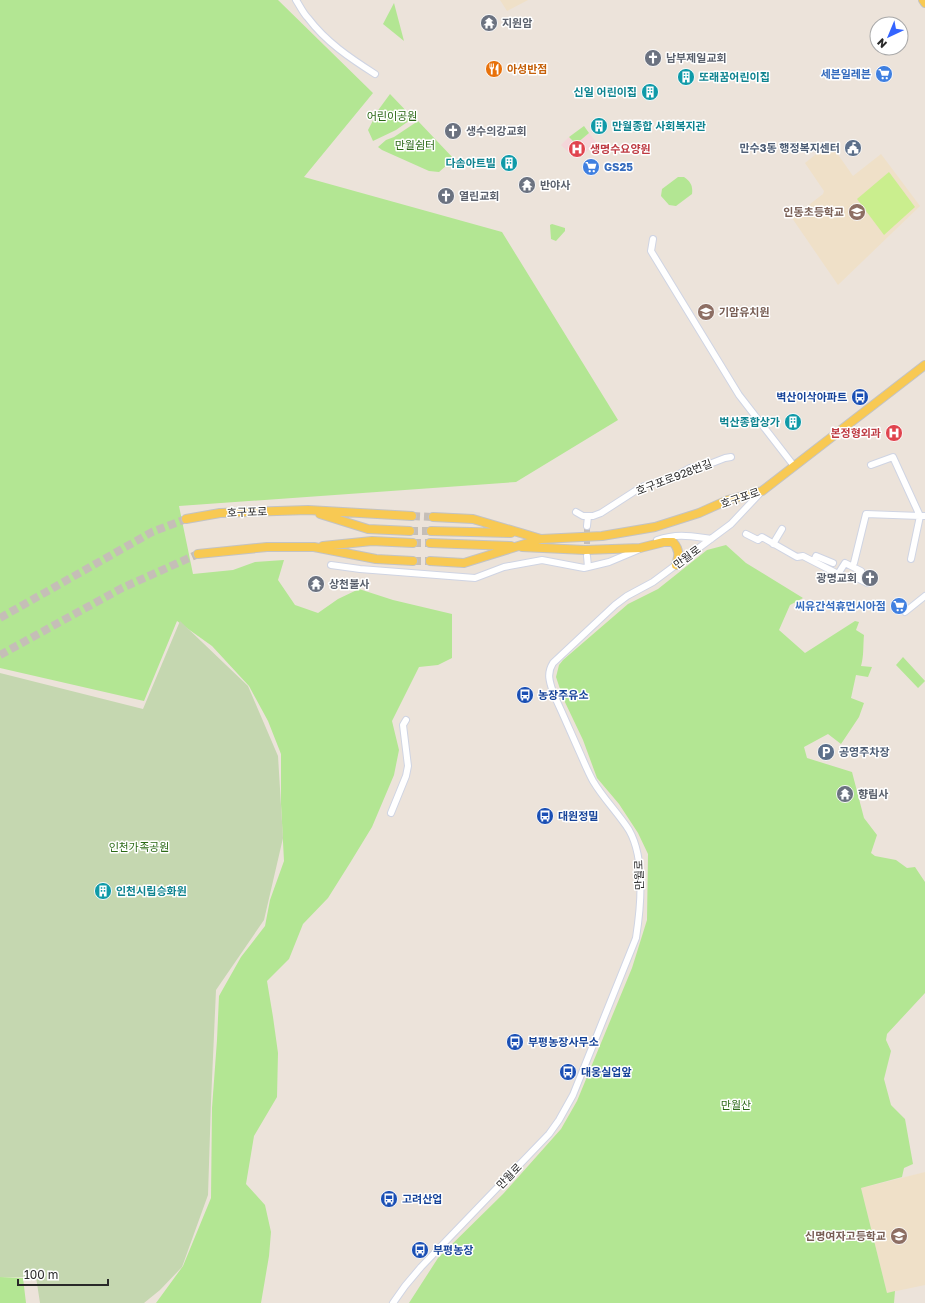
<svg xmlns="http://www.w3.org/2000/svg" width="925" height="1303" viewBox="0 0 925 1303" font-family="'Golos Text','Noto Sans KR',sans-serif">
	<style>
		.education { fill: #efe0c8 }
		.medical { fill: #f4d6d9 }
		.green { fill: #b3e693 }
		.cemetery { fill: #c5d7b0 }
		.pitch { fill: #caee8e }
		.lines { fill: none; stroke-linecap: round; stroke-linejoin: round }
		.minor-tunnel { stroke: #c5beb7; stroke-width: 6; stroke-dasharray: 6 3; stroke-linecap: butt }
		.major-tunnel { stroke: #c5beb7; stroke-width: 8; stroke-dasharray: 8 4; stroke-linecap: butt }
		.minor-casing { stroke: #cfd4e3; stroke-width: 8 }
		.major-casing { stroke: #c3c3c3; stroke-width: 10 }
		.minor { stroke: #fff; stroke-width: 6 }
		.major { stroke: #f8c953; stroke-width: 8 }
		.labels { text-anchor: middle; stroke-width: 3; stroke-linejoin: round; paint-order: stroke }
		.worship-label { font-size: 11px; font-weight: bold; fill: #5b616d; stroke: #fff; text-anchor: start }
		.food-label { font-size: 11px; font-weight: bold; fill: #c56008; stroke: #fff; text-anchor: start }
		.shop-label { font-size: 11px; font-weight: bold; fill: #366cbe; stroke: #fff; text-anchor: end }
		.culture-label { font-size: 11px; font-weight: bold; fill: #0d838f; stroke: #fff; text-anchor: start }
		.park-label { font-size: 11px; fill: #2b6916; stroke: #fff }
		.service-label { font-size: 11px; font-weight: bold; fill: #4e5e75; stroke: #fff; text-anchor: end }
		.health-label { font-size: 11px; font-weight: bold; fill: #be3a42; stroke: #fff; text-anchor: start }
		.education-label { font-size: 11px; font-weight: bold; fill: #785e54; stroke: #fff; text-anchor: end }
		.transit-label { font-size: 11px; font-weight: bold; fill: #164399; stroke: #fff; text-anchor: start }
		.street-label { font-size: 11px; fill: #292929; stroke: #fff }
	</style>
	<rect width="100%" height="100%" fill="#ece3da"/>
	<path class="education" d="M500,0h28l-21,11z
		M830,143l23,33 28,-22 39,52 -82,79 -46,-67 31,-24 1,-3 -19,-28z
		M925,1172v113l-38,8 -26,-105z"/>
	<path class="medical" d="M589,133l7,9 -13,13 -4,-1 -4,4 -14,-13 8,-8 7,7z"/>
	<path class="green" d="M0,0h278l95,93 -69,84 198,55 116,188 -102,62 -337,24 14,68 40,-4 22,-8 29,-2 -6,20 17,25 23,8 20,-14 21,-10 34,11 59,14v44l-14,7 -19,2 -27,54 7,29 -5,25 -22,52 -22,36 -22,35 -25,26 -14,35 -22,22 6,36 5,36 -1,44 -23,39 -8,48 19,21 6,27 -2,24 -8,47h-105l27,-37 28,-68 1,-90 5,-68 2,-44 22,-39 24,-31 5,-26 14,-39 -3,-57v-50l-13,-33 -19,-35 -37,-40 -35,-25 -33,80 -144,-33z
		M394,3l10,38 -21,-17z
		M390,94l23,24 -17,12 -23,11 -5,-11 11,-21z
		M418,121l36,38 -15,13 -10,-1 -47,-21 -4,-3 8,-7 8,-3z
		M584,126l5,7 -13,11 -7,-7z
		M678,177h6c7,5 9,9 8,17l-16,12 -7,-1 -8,-9 1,-7z
		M552,224l13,4v3l-9,10 -5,-2 -1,-14z
		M726,545l20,18 57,35 -13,7 -11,25 26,23 50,-32 4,1 -3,8 8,5c-1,10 0,21 -3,31l11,1 -4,10 -12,-2 -5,23 13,5 -5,14 -18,27 -13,-10 -24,13 3,11 45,14 12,46 13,17 -6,18 4,3 21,4 11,8 8,-1 10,15v111l-38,41 -1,6 5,11 -7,28 7,26 14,14 8,45 -9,4 -2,9 -41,11 26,105 8,-2 -1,12h-485l29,-45 65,-64 58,-65 16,-28 55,-133 15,-48 1,-66 -10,-21 -19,-29 -22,-26 -14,-38 -20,-42 -7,-21 3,-12 4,-5 65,-56 30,-15 49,-39z
		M903,657l22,24 -7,7 -22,-23z
		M0,1277l23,1 3,25h-26z"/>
	<path class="cemetery" d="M180,621l68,65 30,70 5,82 -19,82 -48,70 -5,112 -3,93 -26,72 -22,23 -16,13h-104l-4,-26h-36v-604l143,36z"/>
	<path class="pitch" d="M889,172l26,35 -31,28 -27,-36z"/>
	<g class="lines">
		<path class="minor-tunnel" d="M587,553v-27"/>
		<path class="major-tunnel" d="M412,516l21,1
			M410,531h21
			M413,543h17
			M413,561h17
			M0,618l152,-86 34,-13
			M0,655l122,-67 76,-34"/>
		<g class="minor-casing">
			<path id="minor" d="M296,0c4,6 7,13 12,18 18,24 42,40 67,56
				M653,239l-2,12 88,144 55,71
				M576,512l7,4h10l8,-3 34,-22 9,-5 26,-7 20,-11 17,-3 18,-7 6,-1
				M587,526l1,-10
				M746,534l12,6 4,-3 35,20 6,-1 35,18 7,-11 16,8 -4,7 10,5
				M657,540c21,-7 33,-4 54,-1
				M773,544l9,-15
				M587,556l1,11
				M911,559l9,-43h5
				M814,561l2,-5 17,7
				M854,563l12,-49 54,2 -27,-59 -22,8
				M331,565l29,4 115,9 29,-11 38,-7 42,8 25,-6 31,-13
				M905,612l20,-16
				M391,813l15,-37 2,-10 -5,-41 3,-5
				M393,1303l12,-17 16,-19 128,-133 10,-14 14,-25 63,-157c5,-32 9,-80 -7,-108 -11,-17 -26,-32 -36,-49 -5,-9 -9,-19 -13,-28 -9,-20 -17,-39 -26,-58 -4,-12 -8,-21 -1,-32l62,-58 12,-9 26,-14 78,-58 31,-33"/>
		</g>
		<g class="major-casing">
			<path id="major" d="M923,0l2,3
				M320,514l48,15 42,2
				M433,517l40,2 68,20
				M186,519l34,-6 88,-3 104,6
				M431,531l80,2
				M430,543l81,3
				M323,546l49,-5 41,2
				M522,547l63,3 55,-2 24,-6h9c7,8 6,14 3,23
				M198,554l69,-7h47l62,12 37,2
				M430,561l34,2 77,-24 61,-3 53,-9 44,-14 29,-13 34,-9 163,-126"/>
		</g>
		<use href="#minor" class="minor"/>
		<use href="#major" class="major"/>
	</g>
	<defs>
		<g id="temple-disc" transform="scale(0.9)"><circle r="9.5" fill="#6b7280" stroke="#fff"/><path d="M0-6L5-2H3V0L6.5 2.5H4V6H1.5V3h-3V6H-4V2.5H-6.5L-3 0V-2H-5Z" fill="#fff"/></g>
		<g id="church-disc" transform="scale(0.9)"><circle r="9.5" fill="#6b7280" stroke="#fff"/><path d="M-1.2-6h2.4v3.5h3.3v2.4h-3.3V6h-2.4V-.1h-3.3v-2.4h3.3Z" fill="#fff"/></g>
		<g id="restaurant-disc" transform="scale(0.9)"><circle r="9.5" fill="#e8710a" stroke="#fff"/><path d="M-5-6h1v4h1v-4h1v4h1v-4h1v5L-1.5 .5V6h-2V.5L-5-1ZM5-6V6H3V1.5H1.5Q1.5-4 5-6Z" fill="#fff"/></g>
		<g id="supermarket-disc" transform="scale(0.9)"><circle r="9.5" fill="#3f7fe0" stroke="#fff"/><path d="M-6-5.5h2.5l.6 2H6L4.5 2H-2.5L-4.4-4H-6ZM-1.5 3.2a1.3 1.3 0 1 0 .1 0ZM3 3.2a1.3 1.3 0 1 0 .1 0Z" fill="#fff"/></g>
		<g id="building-disc" transform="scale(0.9)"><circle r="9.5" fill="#0f9aa8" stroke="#fff"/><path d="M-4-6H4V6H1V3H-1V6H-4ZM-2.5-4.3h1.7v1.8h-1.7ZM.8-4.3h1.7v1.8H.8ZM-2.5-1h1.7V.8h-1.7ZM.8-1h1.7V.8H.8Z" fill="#fff"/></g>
		<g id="civic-disc" transform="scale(0.9)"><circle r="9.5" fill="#5c6f8a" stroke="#fff"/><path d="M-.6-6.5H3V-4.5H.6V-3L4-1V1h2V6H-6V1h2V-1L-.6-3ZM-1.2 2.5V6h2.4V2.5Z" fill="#fff"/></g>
		<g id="hospital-disc" transform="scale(0.9)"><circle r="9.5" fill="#e0444e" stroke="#fff"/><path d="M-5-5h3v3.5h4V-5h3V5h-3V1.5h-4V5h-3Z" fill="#fff"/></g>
		<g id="school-disc" transform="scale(0.9)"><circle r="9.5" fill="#8d6e63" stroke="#fff"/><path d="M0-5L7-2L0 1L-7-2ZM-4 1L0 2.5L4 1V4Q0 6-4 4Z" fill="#fff"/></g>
		<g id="bus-disc" transform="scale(0.9)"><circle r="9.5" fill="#1a4fb4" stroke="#fff"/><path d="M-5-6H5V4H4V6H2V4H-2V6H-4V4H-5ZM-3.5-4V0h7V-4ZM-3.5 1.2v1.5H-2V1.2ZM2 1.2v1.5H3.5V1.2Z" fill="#fff"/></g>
		<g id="parking-disc" transform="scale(0.9)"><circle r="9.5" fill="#5c6f8a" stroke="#fff"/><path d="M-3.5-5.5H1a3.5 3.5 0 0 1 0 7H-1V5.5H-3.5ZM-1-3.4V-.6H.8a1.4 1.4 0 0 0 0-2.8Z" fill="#fff"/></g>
	</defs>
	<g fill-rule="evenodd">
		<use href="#temple-disc" x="489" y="23"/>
		<use href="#church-disc" x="653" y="58"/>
		<use href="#restaurant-disc" x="494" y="69"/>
		<use href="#supermarket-disc" x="884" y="74"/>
		<use href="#building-disc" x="686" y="77"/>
		<use href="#building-disc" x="650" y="92"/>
		<use href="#building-disc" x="599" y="126"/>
		<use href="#church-disc" x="453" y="131"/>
		<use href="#civic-disc" x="853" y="148"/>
		<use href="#hospital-disc" x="577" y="149"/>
		<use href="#building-disc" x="509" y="163"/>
		<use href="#supermarket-disc" x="591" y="167"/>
		<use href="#temple-disc" x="527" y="185"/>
		<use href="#church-disc" x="446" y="196"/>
		<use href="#school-disc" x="857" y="212"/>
		<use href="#school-disc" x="706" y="312"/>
		<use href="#bus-disc" x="860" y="397"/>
		<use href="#building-disc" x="793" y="422"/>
		<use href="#hospital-disc" x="894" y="433"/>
		<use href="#church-disc" x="870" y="578"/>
		<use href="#temple-disc" x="316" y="584"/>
		<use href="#supermarket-disc" x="899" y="606"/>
		<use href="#bus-disc" x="525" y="695"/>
		<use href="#parking-disc" x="826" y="752"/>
		<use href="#temple-disc" x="845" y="794"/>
		<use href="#bus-disc" x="545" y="816"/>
		<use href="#building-disc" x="103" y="891"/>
		<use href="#bus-disc" x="515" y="1042"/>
		<use href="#bus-disc" x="568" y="1072"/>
		<use href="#bus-disc" x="389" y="1199"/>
		<use href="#school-disc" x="899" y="1236"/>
		<use href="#bus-disc" x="420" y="1250"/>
	</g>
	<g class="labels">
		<g class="worship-label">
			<text x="502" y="27">지원암</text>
			<text x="666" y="62">남부제일교회</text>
			<text x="466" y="135">생수의강교회</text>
			<text x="540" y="189">반야사</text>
			<text x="459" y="200">열린교회</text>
			<text x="857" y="582" text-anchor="end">광명교회</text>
			<text x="329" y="588">상천불사</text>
			<text x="858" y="798">향림사</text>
		</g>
		<g class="food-label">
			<text x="507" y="73">아성반점</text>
		</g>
		<g class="shop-label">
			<text x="871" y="78">세븐일레븐</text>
			<text x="604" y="171" text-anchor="start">GS25</text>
			<text x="886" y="610">씨유간석휴먼시아점</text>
		</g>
		<g class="culture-label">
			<text x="699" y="81">또래꿈어린이집</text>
			<text x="637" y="96" text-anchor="end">신일 어린이집</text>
			<text x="612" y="130">만월종합 사회복지관</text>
			<text x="496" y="167" text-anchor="end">다솜아트빌</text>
			<text x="780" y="426" text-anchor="end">벅산종합상가</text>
			<text x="116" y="895">인천시립승화원</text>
		</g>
		<g class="park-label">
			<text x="392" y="120">어린이공원</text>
			<text x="415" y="149">만월쉼터</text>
			<text x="139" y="851">인천가족공원</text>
			<text x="736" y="1109">만월산</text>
		</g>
		<g class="service-label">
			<text x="840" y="152">만수3동 행정복지센터</text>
			<text x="839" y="756" text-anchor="start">공영주차장</text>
		</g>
		<g class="health-label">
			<text x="590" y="153">생명수요양원</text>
			<text x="881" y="437" text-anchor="end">본정형외과</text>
		</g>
		<g class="education-label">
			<text x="844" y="216">인동초등학교</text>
			<text x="719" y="316" text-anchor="start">기암유치원</text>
			<text x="886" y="1240">신명여자고등학교</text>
		</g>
		<g class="transit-label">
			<text x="847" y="401" text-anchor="end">벽산이삭아파트</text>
			<text x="538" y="699">농장주유소</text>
			<text x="558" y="820">대원정밀</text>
			<text x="528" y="1046">부평농장사무소</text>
			<text x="581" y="1076">대웅실업앞</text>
			<text x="402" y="1203">고려산업</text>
			<text x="433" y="1254">부평농장</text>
		</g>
		<g class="street-label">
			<text transform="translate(674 477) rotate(-21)" y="4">호구포로928번길</text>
			<text transform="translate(740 498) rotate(-19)" y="4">호구포로</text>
			<text transform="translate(247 512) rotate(-2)" y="4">호구포로</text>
			<text transform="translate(687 557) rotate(-37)" y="4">만월로</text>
			<text transform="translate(639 875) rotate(-92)" y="4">만월로</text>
			<text transform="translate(509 1176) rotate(-46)" y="4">만월로</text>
		</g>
	</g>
	<g transform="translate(889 36) rotate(224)"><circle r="19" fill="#ffffff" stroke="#a9a9a9"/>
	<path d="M0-3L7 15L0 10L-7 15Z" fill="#3464ff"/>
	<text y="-6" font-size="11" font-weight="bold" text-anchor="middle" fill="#292929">N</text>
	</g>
	<path d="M18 1279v6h90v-6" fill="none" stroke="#292929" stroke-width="2"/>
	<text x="24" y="1279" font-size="12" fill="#292929" stroke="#ffffff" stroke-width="3" paint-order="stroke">100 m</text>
</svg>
